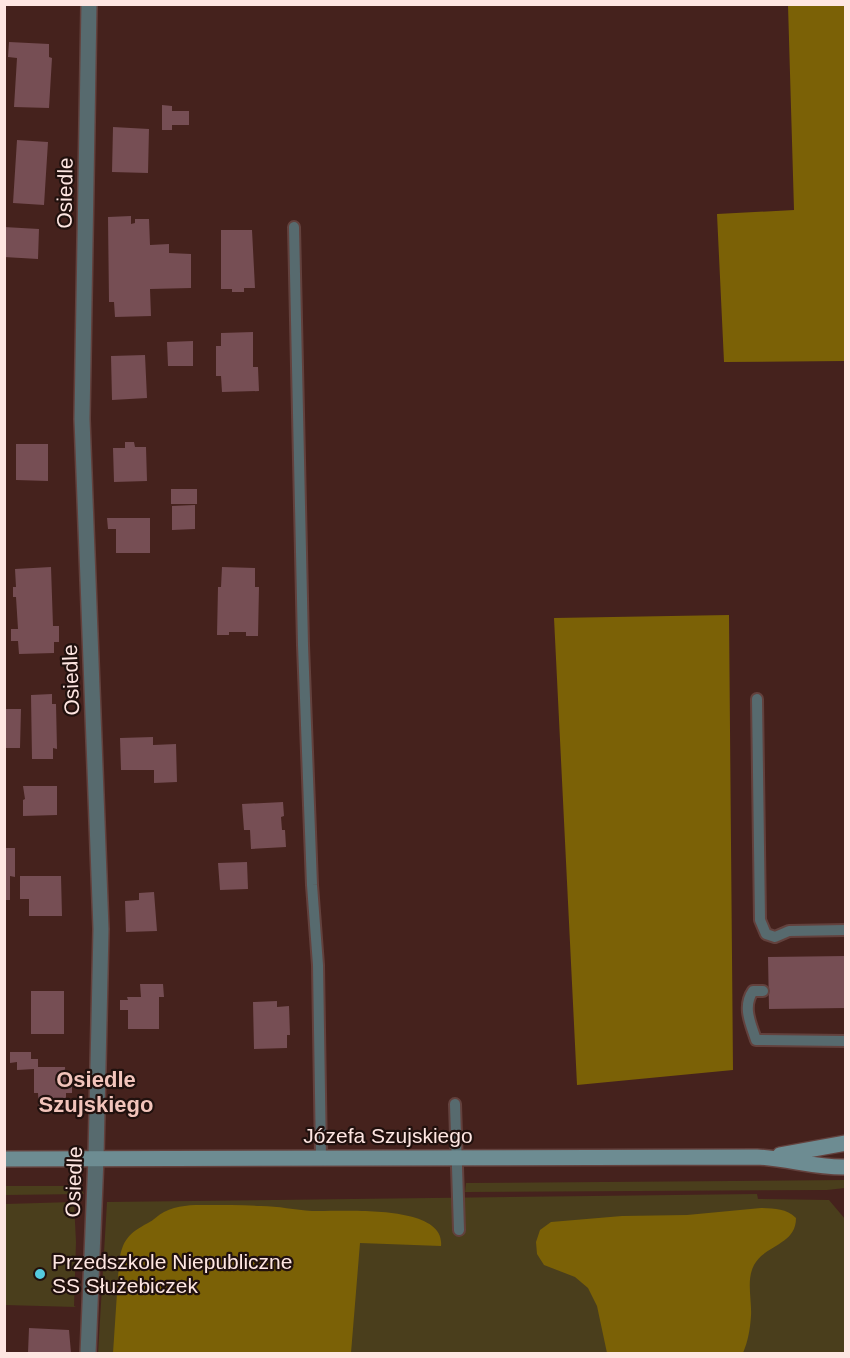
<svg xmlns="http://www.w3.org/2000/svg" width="850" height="1358" viewBox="0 0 850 1358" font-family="Helvetica,sans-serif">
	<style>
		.green { fill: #4a3e1c }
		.forest { fill: #7b6106 }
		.building { fill: #764e54 }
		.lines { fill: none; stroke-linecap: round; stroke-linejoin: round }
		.lane-casing { stroke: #63413d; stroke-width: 14 }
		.street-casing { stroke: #63413d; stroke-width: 18 }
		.secondary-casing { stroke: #63413d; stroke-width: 18 }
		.lane { stroke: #576a6e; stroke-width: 10 }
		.street { stroke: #576a6e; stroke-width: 15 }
		.secondary { stroke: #6d8c92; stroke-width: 15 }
		.poi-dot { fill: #54cade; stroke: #21110e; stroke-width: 2 }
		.labels { text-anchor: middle; stroke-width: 4.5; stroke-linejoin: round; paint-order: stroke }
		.street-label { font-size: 21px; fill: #fee6e2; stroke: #21110e }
		.poi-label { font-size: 21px; fill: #fee6e2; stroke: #21110e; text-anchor: start }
		.neighbourhood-label { font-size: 22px; font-weight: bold; fill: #f2c4bb; stroke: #21110e }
	</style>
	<rect width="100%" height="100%" fill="#45221d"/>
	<path class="green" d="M846,1180l-1,8 -18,2 -362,2 1,-9z
		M5,1186h75l4,8 -79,1z
		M757,1194l1,5 71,1 16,19v134l-747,1 9,-152z
		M74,1202l2,40 -2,64 2,1 -71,-2v-101z"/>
	<path class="forest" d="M788,5h56l1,356 -121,1 -7,-148 77,-4z
		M729,615l4,455 -156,15 -23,-467z
		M206,1205c18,0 37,0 55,1 17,0 34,4 51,5 27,1 134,-8 129,35l-81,-3 -9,110h-238l6,-90c3,-23 10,-30 29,-40 6,-3 10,-8 16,-11 13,-7 28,-7 42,-7z
		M761,1208c14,1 25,0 35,10 0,27 -30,26 -42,47 -8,15 -2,35 -3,51 -1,14 -3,25 -8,37h-136l-10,-47 -9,-18 -13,-11 -31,-12 -7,-11 -1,-12 4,-12 11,-8 71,-6 65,-1z"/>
	<path class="building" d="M9,42l40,2v13l3,1 -3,50 -35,-1 3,-49 -9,-1z
		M162,105l10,1v5h17v14h-17v5h-10z
		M113,127l36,2 -1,44 -36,-1z
		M17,140l31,2 -4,63 -31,-2z
		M131,216v8l4,-1v-4h14l1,26 19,-1v9l22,1v34l-41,1 1,27 -36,1 -1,-15h-5l-1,-85z
		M4,227l35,2 -1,30 -34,-2z
		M221,230h31l3,58h-11v4h-12v-3h-11z
		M253,332v35h5l1,24 -37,1 -1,-16h-5v-30h5v-13z
		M193,341v25h-25l-1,-24z
		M145,355l2,43 -35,2 -1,-44z
		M125,442h9l1,5h11l1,34 -33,1 -1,-34h12z
		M16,444h32v37l-32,-1z
		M171,489h26v15h-26z
		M195,505v24l-23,1v-24z
		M107,518h43v35h-34v-24h-8z
		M51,567l2,59h6v16h-5v11l-35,1 -1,-13h-7v-12h7l-2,-32h-3v-10h3l-1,-18z
		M222,567l33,1v19h4l-1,49h-12v-4h-17v3h-12l1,-48h3z
		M52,694v10h4l1,45 -4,-1v11h-21l-1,-64z
		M4,709h17l-1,39h-16z
		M153,737v8l23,-1 1,38 -23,1v-13h-33l-1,-32z
		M23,786h34v29l-34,1v-16l2,-1z
		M283,802l1,14 -3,1 1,13h3l1,17 -35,2 -1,-19h-6l-2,-26z
		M4,848h11v29l-5,-1v24h-6z
		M247,862l1,27 -28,1 -2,-27z
		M20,876h41l1,40h-33v-17h-9z
		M154,892l3,39 -31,1 -1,-31 14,-1v-7z
		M846,956v52l-77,1 -1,-52z
		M140,984h23l1,13h-5v32h-31v-19h-8v-10h8l-1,-3h14z
		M31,991h33v43h-33z
		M277,1001v6l12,-1 1,29h-3v13l-33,1 -1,-47z
		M10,1052h21v7h7v8h27l1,18h6v8h-6v19h-27l-1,-19h-4v-24l-17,1v-8l-7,1z
		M29,1328l40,2 2,23h-43z"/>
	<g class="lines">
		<g class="lane-casing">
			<path id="lane" d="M294,227l9,418 9,240 6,80 3,192
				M757,699l3,221 6,14 9,3 14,-6 57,-1
				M763,991h-10c-11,16 -2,33 3,49l90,1
				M455,1104l4,126"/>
		</g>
		<g class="street-casing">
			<path id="street" d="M88,1354l8,-197 5,-228 -19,-510 7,-415"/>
		</g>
		<g class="secondary-casing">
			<path id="secondary" d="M780,1155l66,-12
				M4,1159l753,-2c30,1 59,11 89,10"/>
		</g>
		<use href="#lane" class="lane"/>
		<use href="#street" class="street"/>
		<use href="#secondary" class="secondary"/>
	</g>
	<circle class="poi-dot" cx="40" cy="1274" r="6"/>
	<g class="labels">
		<g class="street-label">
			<text transform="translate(65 193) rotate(-89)" y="7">Osiedle</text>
			<text transform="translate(71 680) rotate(-92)" y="7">Osiedle</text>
			<text x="388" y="1143">Józefa Szujskiego</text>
			<text transform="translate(74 1182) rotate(-88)" y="7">Osiedle</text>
		</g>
		<g class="poi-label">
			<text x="52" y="1269">Przedszkole Niepubliczne<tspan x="52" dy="24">SS Służebiczek</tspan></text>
		</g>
		<g class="neighbourhood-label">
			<text x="96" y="1087">Osiedle<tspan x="96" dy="25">Szujskiego</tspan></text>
		</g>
	</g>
	<rect width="850" height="1358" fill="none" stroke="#fee6e2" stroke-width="12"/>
</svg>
